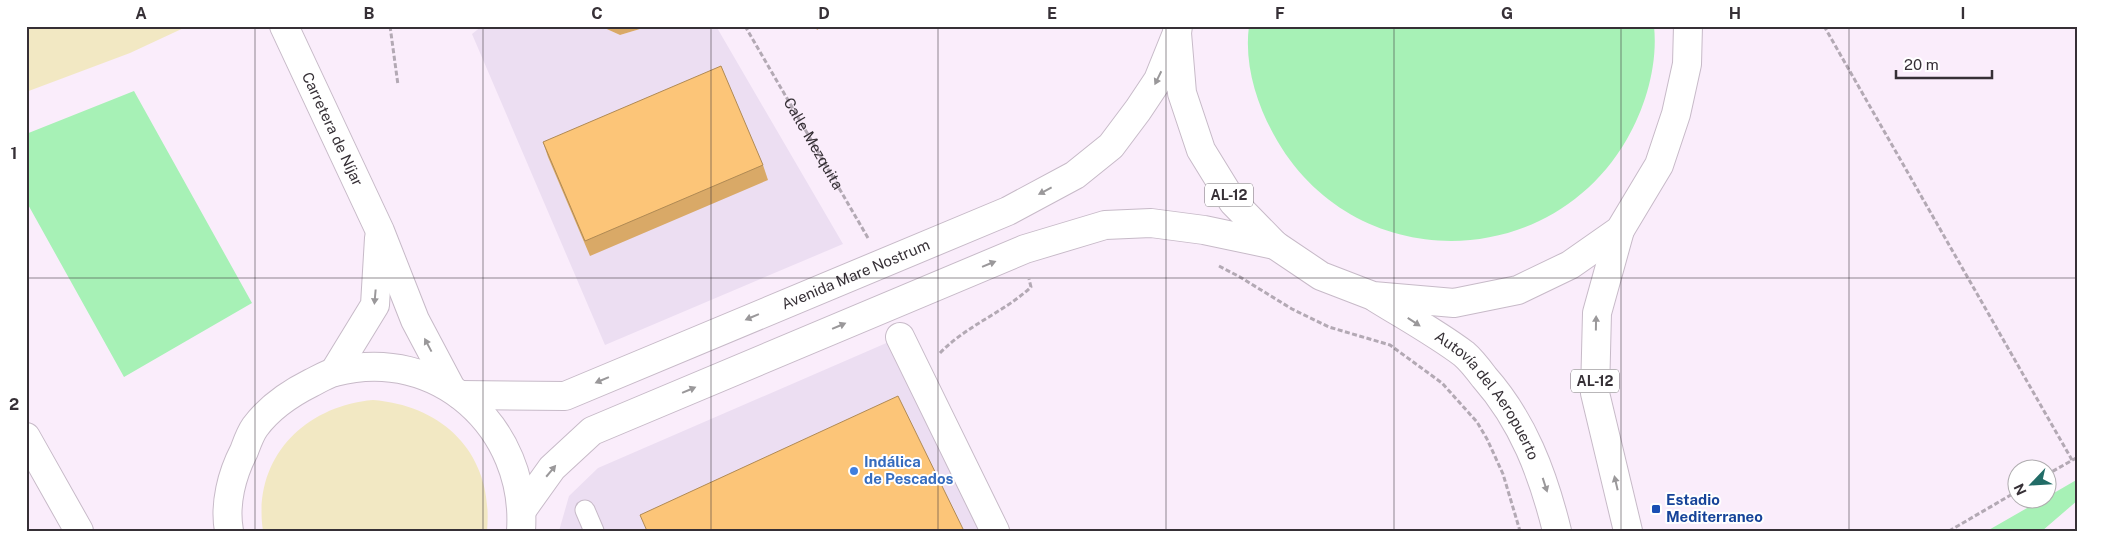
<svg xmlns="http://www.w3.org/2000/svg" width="2104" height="557" viewBox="0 0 2104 557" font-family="'Public Sans',sans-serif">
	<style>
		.industrial { fill: #ecdef2 }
		.green { fill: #a7f1b6 }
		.sand { fill: #f2e8c3 }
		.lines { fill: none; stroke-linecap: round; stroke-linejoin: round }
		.lane-casing { stroke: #c7bac8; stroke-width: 21 }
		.street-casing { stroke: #c7bac8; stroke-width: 30 }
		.primary-casing { stroke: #c7bac8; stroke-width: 30 }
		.highway-casing { stroke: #c7bac8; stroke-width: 30 }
		.path { stroke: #b3a9b4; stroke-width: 3; stroke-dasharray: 5 2.5; stroke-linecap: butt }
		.lane { stroke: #fff; stroke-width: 19 }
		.street { stroke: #fff; stroke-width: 28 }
		.primary { stroke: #fff; stroke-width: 28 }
		.highway { stroke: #fff; stroke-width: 28 }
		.wall { fill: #d9a967 }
		.building { fill: #fcc578; stroke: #b08a54 }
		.oneway { fill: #9a989a }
		.grid { fill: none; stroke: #363036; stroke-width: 1; stroke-opacity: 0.55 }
		.shop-dot { fill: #3f7fe0; stroke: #fff; stroke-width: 2 }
		.transit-dot { fill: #1a4fb4; stroke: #fff; stroke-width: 2 }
		.labels { text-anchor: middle; stroke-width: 4; stroke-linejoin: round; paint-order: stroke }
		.shield { fill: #fff; stroke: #726e72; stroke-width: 1 }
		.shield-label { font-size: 14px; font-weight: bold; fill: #363036 }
		.street-label { font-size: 15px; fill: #363036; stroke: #fff }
		.shop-label { font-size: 15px; font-weight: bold; fill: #366cbe; stroke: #fff; text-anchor: start }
		.transit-label { font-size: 15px; font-weight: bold; fill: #164399; stroke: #fff; text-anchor: start }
		.neatline { fill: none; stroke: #363036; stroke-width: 2 }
		.grid-label { font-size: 16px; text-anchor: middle; font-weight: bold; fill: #363036 }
	</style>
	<rect width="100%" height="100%" fill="#faedfb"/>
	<path class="industrial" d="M482,26h118l20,9 30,-9h66l127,218 -238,101 -133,-311z
		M891,341l95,190h-427l10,-35 29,-28z"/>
	<path class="green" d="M1249,26h405c4,38 -8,80 -27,113 -79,137 -277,136 -353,-4 -18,-32 -30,-72 -25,-109z
		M134,91l118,212 -128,74 -98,-176v-67z
		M2078,479v21l-36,31h-55l54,-31h5l1,-3z"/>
	<path class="sand" d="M26,26h162l-58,27 -104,39z
		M373,400c73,6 121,56 114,131h-224c-11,-72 41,-125 110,-131z"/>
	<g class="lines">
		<g class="lane-casing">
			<path id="lane" d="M585,510l9,21"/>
		</g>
		<g class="street-casing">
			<path id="street" d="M900,337l95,194
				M26,437l53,94"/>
		</g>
		<g class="primary-casing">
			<g id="primary">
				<path id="s2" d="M284,26l96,205 35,89 36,68"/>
				<path d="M334,372l41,-67 4,-67"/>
				<path id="s3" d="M460,395l105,1 443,-185 67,-36 36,-29 27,-36 20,-30 19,-47"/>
				<path d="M522,510l30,-42 40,-37 433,-182 80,-24 46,-2 53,7 71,15"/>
				<path d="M229,531c-5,-27 3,-57 15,-80 3,-8 6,-17 11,-24 14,-19 36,-34 56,-44 8,-4 16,-9 24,-11 103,-27 193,56 186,159"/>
			</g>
		</g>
		<g class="highway-casing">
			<g id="highway">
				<path d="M1178,26l-1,7 5,60 19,57 32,52 42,43 46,31 52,20 81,7 64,-13 52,-25 50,-35 39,-65 17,-51 11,-50 1,-38"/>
				<path d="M1620,230l-23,83 -2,80 33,138"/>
				<path id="s4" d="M1376,298c29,18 60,35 88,56 7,6 14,15 20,23 39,44 59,97 73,154"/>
			</g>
		</g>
		<g class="path">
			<path d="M390,26l8,59"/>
			<path id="s1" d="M745,26l123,212"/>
			<path d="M1824,26l248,434"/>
			<path d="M1219,266l21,11 52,32 37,18 61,18 52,38 35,39 10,17 16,35 17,57"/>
			<path d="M940,353c27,-28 63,-40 91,-66l-2,-8"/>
			<path d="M2046,475l32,-18"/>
			<path d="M1949,531l67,-39"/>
		</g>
		<use href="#lane" class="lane"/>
		<use href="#street" class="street"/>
		<use href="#primary" class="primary"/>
		<use href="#highway" class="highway"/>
	</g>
	<path class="wall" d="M600,26h50l-30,9z
		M815,26h8l-6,4z
		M543,142l220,23 5,15 -178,76 -42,-99z"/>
	<path class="building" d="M721,66l42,99 -178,76 -42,-99z
		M898,396l66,135h-317l-7,-16z"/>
	<defs><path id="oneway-solid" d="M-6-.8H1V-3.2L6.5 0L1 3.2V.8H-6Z" transform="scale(1.25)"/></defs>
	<g class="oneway">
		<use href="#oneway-solid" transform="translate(1158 78) rotate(116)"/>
		<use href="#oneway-solid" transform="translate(1045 191) rotate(152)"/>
		<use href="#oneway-solid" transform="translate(989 264) rotate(-22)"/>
		<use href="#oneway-solid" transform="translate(375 297) rotate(95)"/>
		<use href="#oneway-solid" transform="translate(752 317) rotate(157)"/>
		<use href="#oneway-solid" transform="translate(1414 322) rotate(33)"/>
		<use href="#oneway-solid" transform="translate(1596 323) rotate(-89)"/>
		<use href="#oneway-solid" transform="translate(839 326) rotate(-23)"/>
		<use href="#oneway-solid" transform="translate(428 345) rotate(-118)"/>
		<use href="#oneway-solid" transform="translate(602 380) rotate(157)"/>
		<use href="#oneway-solid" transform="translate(689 390) rotate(-23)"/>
		<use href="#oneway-solid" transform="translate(551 471) rotate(-50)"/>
		<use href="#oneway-solid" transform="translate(1616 483) rotate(-103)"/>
		<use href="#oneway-solid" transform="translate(1545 485) rotate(72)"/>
	</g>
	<path class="grid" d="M255,26v505M483,26v505M711,26v505M938,26v505M1166,26v505M1394,26v505M1621,26v505M1849,26v505M26,278h2052"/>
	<circle class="shop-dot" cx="854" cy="471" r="5"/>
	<rect class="transit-dot" x="1651" y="504" width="10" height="10" rx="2.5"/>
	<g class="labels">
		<g class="shield">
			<rect x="1205" y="183.5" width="48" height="23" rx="4"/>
			<rect x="1571" y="369.5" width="48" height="23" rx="4"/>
		</g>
		<g class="shield-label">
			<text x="1229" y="200">AL-12</text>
			<text x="1595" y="386">AL-12</text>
		</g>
		<g class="street-label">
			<text dy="5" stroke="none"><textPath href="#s2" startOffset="114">Carretera de Níjar</textPath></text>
			<text dy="5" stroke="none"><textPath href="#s1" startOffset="136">Calle Mezquita</textPath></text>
			<text dy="5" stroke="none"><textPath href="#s3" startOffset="420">Avenida Mare Nostrum</textPath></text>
			<text dy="5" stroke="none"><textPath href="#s4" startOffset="151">Autovía del Aeropuerto</textPath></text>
		</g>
		<g class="shop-label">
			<text x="864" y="467">Indálica<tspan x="864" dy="17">de Pescados</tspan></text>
		</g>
		<g class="transit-label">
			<text x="1666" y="505">Estadio<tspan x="1666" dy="17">Mediterraneo</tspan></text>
		</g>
	</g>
	<rect width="2104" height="557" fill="none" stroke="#ffffff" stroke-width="55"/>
	<g transform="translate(2032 484) rotate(245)"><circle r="24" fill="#ffffff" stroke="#afacaf"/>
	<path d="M0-4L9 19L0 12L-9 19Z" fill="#226c67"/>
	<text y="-8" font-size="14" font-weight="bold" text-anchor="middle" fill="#363036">N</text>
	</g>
	<path d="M1896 70v8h96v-8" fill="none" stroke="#363036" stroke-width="2.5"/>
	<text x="1904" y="70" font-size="15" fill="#363036" stroke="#ffffff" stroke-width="4" paint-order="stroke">20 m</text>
	<rect x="28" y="28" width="2048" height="502" class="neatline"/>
	<g class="grid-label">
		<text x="141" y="19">A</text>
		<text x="369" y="19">B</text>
		<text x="597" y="19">C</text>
		<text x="824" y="19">D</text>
		<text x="1052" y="19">E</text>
		<text x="1280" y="19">F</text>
		<text x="1507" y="19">G</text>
		<text x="1735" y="19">H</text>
		<text x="1963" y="19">I</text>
		<text x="14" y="159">1</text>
		<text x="14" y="410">2</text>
	</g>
</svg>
